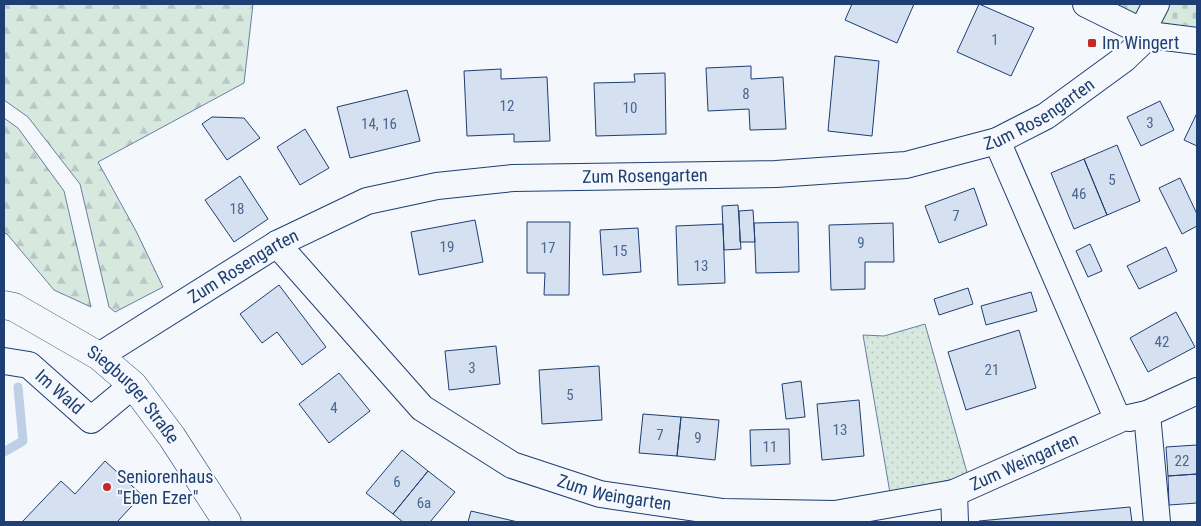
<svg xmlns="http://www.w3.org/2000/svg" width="1201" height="526" viewBox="0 0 1201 526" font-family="'Roboto Condensed',sans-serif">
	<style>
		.green { fill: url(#green-dots); stroke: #687fa3 }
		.forest { fill: url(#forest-firs); stroke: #687fa3 }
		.cemetery { fill: url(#cemetery-stones); stroke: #687fa3 }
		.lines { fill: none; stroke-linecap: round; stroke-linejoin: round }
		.stream { stroke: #bed0e5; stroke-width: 9 }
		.building { fill: #d5e0f0; stroke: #1d3f73 }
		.minor-casing { stroke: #1d3f73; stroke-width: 28 }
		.secondary-casing { stroke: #1d3f73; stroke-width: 29 }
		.minor { stroke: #f4f7fb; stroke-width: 26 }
		.secondary { stroke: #f4f7fb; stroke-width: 28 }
		.poi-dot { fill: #c62828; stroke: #f4f7fb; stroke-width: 2 }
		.labels { text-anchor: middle; stroke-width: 4; stroke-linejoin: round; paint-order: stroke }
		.number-label { font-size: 15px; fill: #4b6792 }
		.poi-label { font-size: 18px; fill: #1d3f73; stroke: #f4f7fb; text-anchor: start }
		.street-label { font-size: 18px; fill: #1d3f73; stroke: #f4f7fb }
	</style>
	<defs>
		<pattern id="green-dots" width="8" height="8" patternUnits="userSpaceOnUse" patternTransform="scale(1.25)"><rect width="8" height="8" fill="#d7e8df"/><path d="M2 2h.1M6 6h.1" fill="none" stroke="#b8c8c3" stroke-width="1.8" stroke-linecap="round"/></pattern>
		<pattern id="forest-firs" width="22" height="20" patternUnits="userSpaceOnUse" patternTransform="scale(1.25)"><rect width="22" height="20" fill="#d7e8df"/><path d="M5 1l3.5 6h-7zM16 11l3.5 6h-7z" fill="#b8c8c3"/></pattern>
		<pattern id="cemetery-stones" width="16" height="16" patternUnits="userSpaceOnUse" patternTransform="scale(1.25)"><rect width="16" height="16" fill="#d7e8df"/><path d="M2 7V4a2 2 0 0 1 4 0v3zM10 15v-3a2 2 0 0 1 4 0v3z" fill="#b8c8c3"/></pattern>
	</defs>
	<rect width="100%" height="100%" fill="#f4f7fb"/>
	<path class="green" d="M925,324l43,152 -78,17 -27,-158 21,1z"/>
	<path class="forest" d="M4,4h249l-9,79 -146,79 38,69 27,56 -48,25 -6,-5 -29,-123 -52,-67 -24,-17z
		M4,118l14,10 46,63 27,116 -37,-17 -47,-56 -3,-1z"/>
	<path class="cemetery" d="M1105,4h92v25l-53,-9z"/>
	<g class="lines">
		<path class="stream" d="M4,452l19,-11 -5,-54"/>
	</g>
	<path class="building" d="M852,4h62l-17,39 -52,-23z
		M979,4l55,24 -23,48 -54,-24z
		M835,56l44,5 -7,75 -44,-5z
		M751,66v13l32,-2 3,52 -36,1 -1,-21 -41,2 -2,-43z
		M501,69v10l46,-2 3,64 -36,1v-8l-47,2 -3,-65z
		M665,73l1,61 -70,2 -2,-53 41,-1 -1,-8z
		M407,90l13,51 -70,17 -13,-51z
		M1160,101l14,29 -33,16 -14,-29z
		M1197,113v33l-13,-6z
		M212,117l32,1 16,20 -33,22 -25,-36z
		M305,129l24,39 -29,17 -23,-38z
		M1117,145l23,56 -33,14 -23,-56z
		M1084,159l23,56 -33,14 -23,-56z
		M240,176l28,43 -34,23 -29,-42z
		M1180,178l17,36v12l-15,8 -23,-46z
		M974,188l13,37 -48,18 -14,-37z
		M738,205l3,44 -17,1 -2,-44z
		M753,210l2,32h-15l-1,-31z
		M475,220l8,42 -64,13 -8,-43z
		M527,222h43l-1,73h-25l1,-22h-18z
		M798,222l1,50 -43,1 -2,-50z
		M893,223l1,39h-29v27l-34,1 -2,-65z
		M723,224l2,59 -47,2 -2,-59z
		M638,228l3,44 -38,3 -3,-45z
		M1090,244l12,27 -14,6 -12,-26z
		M1166,247l11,24 -38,18 -12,-23z
		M279,285l47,62 -24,18 -25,-33 -15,11 -22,-29z
		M968,288l5,16 -34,11 -5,-16z
		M1031,292l6,19 -51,14 -5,-19z
		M1176,312l19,35 -47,25 -18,-34z
		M1019,330l17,58 -70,22 -18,-58z
		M496,346l4,38 -51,6 -4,-39z
		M599,366l3,54 -60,4 -3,-54z
		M339,373l31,38 -41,32 -30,-39z
		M801,381l4,36 -19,2 -4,-35z
		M859,400l5,56 -42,4 -5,-56z
		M643,414l38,3 -4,39 -38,-3z
		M681,417l38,3 -4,40 -38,-4z
		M789,429l1,35 -39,2 -1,-36z
		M1197,445v29l-29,2 -2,-29z
		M402,450l26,21 -35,43 -27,-21z
		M105,461l37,34 -25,27h-95l39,-41 14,13z
		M428,471l27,21 -25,30h-27l-10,-8z
		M1197,474v29l-28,2 -1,-29z
		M1130,507l2,15h-153v-1z
		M471,511l47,11h-50z"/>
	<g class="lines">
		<g class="minor-casing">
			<g id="minor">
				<path d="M1086,4l63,31"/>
				<path d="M1142,31l14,-27"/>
				<path id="s1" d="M277,244l145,164 90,57 88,29 123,18 112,2 119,-21 164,-73 -121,-279"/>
				<path id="s2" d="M99,356l178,-112 90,-43 70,-15 76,-8 263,-4 130,-9 91,-24 49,-25 78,-57 25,-24 48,6"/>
				<path id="s3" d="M4,361l25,4 62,55 42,-35"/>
				<path d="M1147,414l10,108"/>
				<path d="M1129,418l18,-4 50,-23"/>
				<path d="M954,493l1,29"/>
			</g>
		</g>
		<g class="secondary-casing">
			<g id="secondary">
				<path id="s4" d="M4,305l10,2 85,49 34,29 39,52 55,85"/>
			</g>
		</g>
		<use href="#minor" class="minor"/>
		<use href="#secondary" class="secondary"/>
	</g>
	<g class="poi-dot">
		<rect x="1087" y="38" width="10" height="10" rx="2.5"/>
		<circle cx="107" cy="487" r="5"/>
	</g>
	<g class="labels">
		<g class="number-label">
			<text x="995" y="45">1</text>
			<text x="746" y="99">8</text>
			<text x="507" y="111">12</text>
			<text x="630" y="113">10</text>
			<text x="1150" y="128">3</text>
			<text x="379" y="129">14, 16</text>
			<text x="1112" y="185">5</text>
			<text x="1079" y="199">46</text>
			<text x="237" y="214">18</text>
			<text x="956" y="221">7</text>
			<text x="861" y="248">9</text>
			<text x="447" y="252">19</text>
			<text x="548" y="253">17</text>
			<text x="620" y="256">15</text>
			<text x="701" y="271">13</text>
			<text x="1162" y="347">42</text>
			<text x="472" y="373">3</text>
			<text x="992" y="375">21</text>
			<text x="570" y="400">5</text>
			<text x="334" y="413">4</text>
			<text x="840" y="435">13</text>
			<text x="660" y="440">7</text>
			<text x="698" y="443">9</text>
			<text x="770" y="452">11</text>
			<text x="1182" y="466">22</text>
			<text x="397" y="487">6</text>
			<text x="424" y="508">6a</text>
		</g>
		<g class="poi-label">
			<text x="1102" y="49">Im Wingert</text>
			<text x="117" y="483">Seniorenhaus<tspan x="117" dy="21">"Eben Ezer"</tspan></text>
		</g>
		<g class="street-label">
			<text dy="6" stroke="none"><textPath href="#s2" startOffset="995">Zum Rosengarten</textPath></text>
			<text dy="6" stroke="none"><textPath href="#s2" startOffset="590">Zum Rosengarten</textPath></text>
			<text dy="6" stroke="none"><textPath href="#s2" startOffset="170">Zum Rosengarten</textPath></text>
			<text dy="6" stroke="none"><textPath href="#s3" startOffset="66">Im Wald</textPath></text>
			<text dy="6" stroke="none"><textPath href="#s4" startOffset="160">Siegburger Straße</textPath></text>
			<text dy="6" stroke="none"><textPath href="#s1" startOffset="852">Zum Weingarten</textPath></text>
			<text dy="6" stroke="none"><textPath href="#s1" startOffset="432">Zum Weingarten</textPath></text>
		</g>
	</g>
	<rect width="1201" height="526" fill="none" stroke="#1d3f73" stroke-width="10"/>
</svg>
